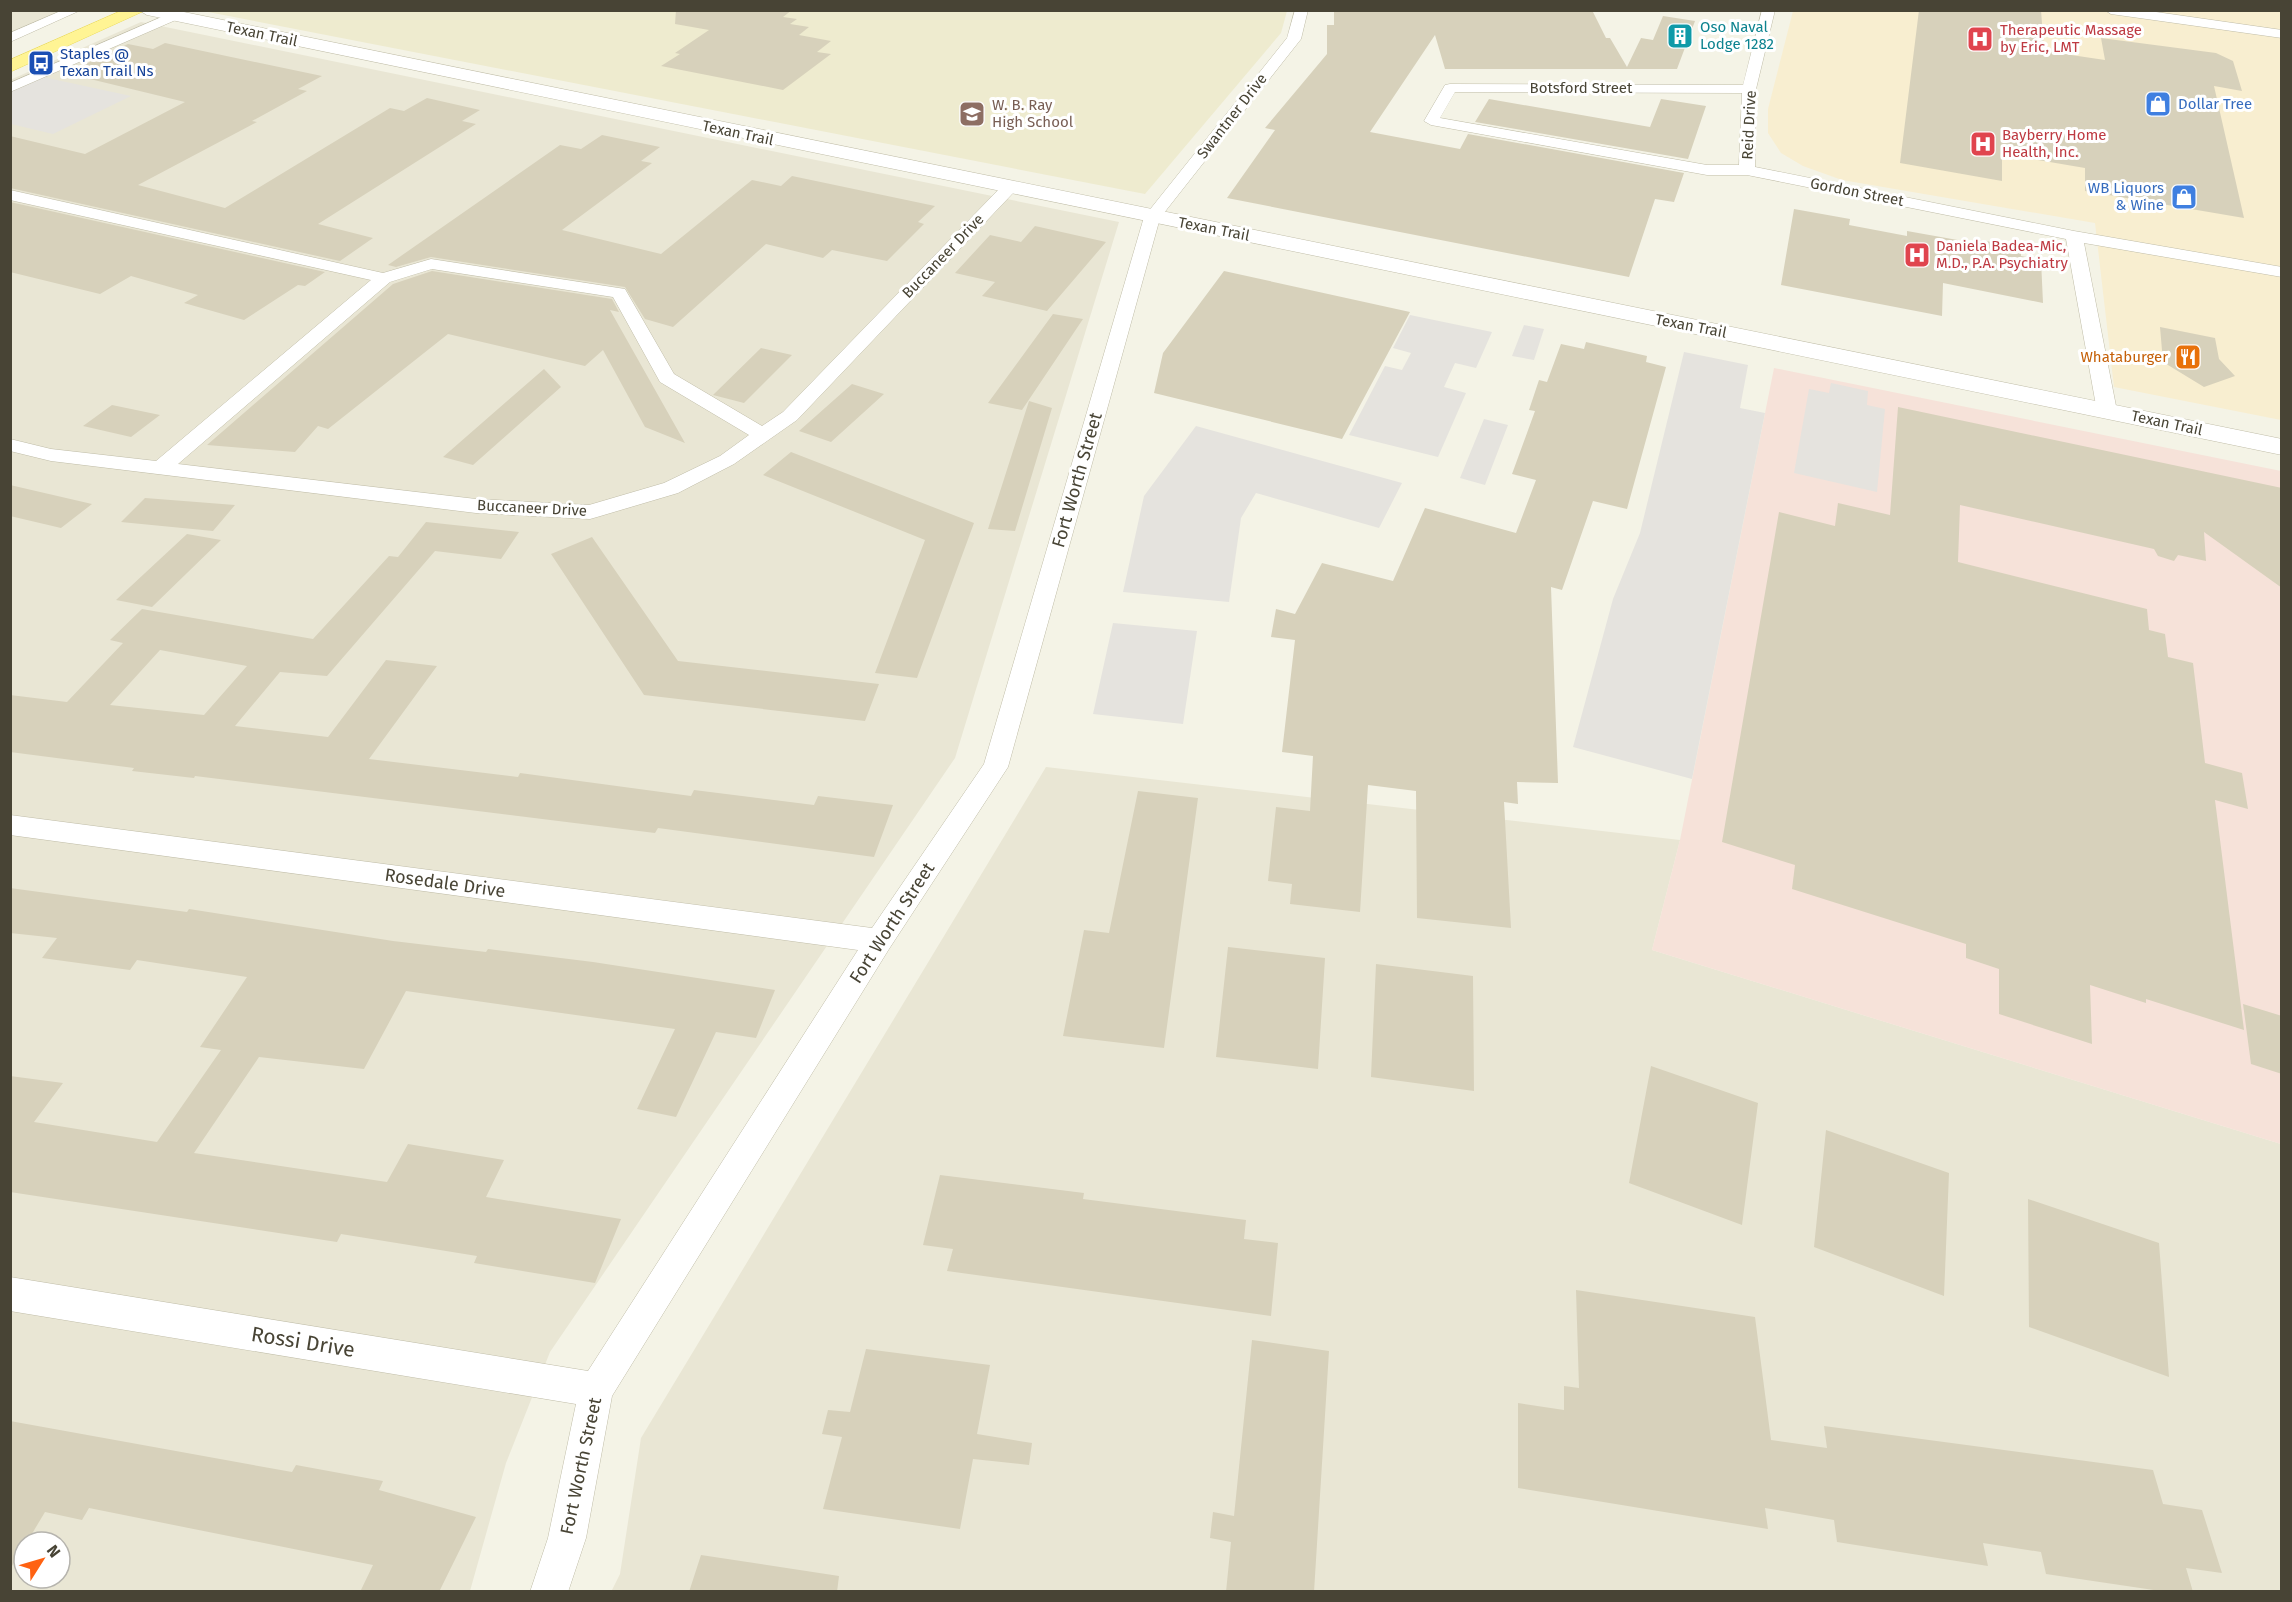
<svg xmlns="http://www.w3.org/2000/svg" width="2292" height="1602" viewBox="0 0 2292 1602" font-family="'Fira Sans',sans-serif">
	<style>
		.residential { fill: #e9e6d4; fill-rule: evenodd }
		.commercial { fill: #f8eed0 }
		.education { fill: #eeebcf }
		.medical { fill: #f6e2d9 }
		.parking { fill: #e5e3de }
		.building { fill: #d7d1bb; fill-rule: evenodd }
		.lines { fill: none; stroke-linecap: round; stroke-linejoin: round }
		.minor-casing { stroke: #c0bda8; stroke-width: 1 }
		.tertiary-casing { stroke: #c0bda8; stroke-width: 1 }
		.primary-casing { stroke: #ecdc5c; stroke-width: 1 }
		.minor { fill: #fff; fill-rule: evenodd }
		.tertiary { fill: #fff; fill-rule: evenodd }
		.primary { fill: #fff494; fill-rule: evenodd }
		.labels { text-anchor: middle; stroke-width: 6; stroke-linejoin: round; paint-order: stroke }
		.far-culture-label { font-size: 15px; fill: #0d838f; stroke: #fff; text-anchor: start }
		.far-health-label { font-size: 15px; fill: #be3a42; stroke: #fff; text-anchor: start }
		.far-street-label { font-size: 15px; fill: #484435; stroke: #fff }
		.far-transit-label { font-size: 15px; fill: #164399; stroke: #fff; text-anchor: start }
		.far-shop-label { font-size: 15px; fill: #366cbe; stroke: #fff; text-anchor: start }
		.far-education-label { font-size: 15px; fill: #785e54; stroke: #fff; text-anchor: start }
		.far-food-label { font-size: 15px; fill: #c56008; stroke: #fff; text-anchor: end }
		.street-label { font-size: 18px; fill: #484435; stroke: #fff }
		.near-street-label { font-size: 21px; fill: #484435; stroke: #fff }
	</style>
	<rect width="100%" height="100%" fill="#f4f3e6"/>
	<path class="residential" d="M11,10h49v1l-49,21z
		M141,22l978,200 -164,536 -405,594 -44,111 -36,128h-459l-1,-1511zM24,1542h36v36h-36z
		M1046,767l634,73 -28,110 629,194v447l-1670,1 9,-18 21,-136z"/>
	<path class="commercial" d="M1793,11h488v409l-167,-33 -19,-164 -253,-43 -39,-14 -22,-13 -13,-20v-24z"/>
	<path class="education" d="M203,11h1084l-6,22 -136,161z"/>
	<path class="medical" d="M1774,368l507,103v673l-629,-194 28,-110z"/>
	<path class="parking" d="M43,77l88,19 -78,38 -42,-10 -1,-32z
		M1410,315l82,17 -16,36 -21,-5 -11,24 22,6 -28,64 -89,-22 36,-69 17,4 9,-17 -18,-5z
		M1524,325l20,4 -10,31 -22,-4z
		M1684,352l64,13 -8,43 25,5 -73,366 -119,-32 40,-148 27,-66z
		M1831,383l37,8 -1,14 18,4 -8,83 -83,-19 15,-84 20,4z
		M1484,419l24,6 -23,60 -25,-7z
		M1196,426l206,57 -23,45 -123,-35 -15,25 -12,84 -106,-10 21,-96z
		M1113,623l84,8 -14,93 -90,-10z"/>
	<path class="building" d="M676,10h116l-9,7 14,2 -7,5 19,3 -10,8 32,6 -14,11 14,2 -48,36 -122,-24 19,-12 -5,-1 34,-23 -34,-6z
		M1334,10h258l14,28h4l17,29 14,-29 12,2 10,-24 32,5 -18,48h-232l-10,-34 -65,97 90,17 8,-15 216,39 -10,29 -19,-3 -26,78 -402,-79 48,-68 -10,-2 62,-74v-29h7z
		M1919,10h122l3,41 61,9 -4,-22 115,15 17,8 9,30 -28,-5 30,132 -159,-27v-23l-83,-14v27l-102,-18z
		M165,43l157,33 -24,13 9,2 -55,30 5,1 -119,63 87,23 165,-100 14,3 23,-13 53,12 -18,11 14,3 -158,100 55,14 -33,23 -330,-73v-52l75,18 100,-52 -95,-23 11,-5 -26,-5 53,-25 25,5z
		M1489,99l161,28 11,-28 45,7 -18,53 -213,-37z
		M602,135l58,12 -19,14 11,2 -90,67 99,24 91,-74 29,6 11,-10 143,30 -17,16 6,2 -37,37 -55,-11 -9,8 -57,-14 -93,83 -28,-8 -20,-32 -194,-30 -35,10 -8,-2 172,-120 21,4z
		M10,202l315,70 -20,14 -7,-1 -54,35 -60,-17 14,-8 -67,-19 -31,18 -90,-22z
		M1794,209l56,10 -1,6 58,11v-5l73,13v-4l41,7v9l20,4 2,43 -100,-20 -1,33 -161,-31z
		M1035,226l71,16 -59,69 -65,-15 13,-14 -40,-9 35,-38 31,7z
		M432,271l180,28 7,13 -9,-2 75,133 -40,-16 -42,-77 -18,16 -137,-32 -120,95 -10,-3 -23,26 -88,-7 186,-161z
		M1224,271l186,41 -68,127 -188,-46 9,-40z
		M1053,314l30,5 -61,91 -34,-7z
		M2160,327l55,11 4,21 16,17 -31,11 -41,-25z
		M1586,342l61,14 -1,6 20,5 -39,142 -34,-8 -31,89 -11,-3 7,196 -41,-1 1,22 -14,-2 7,126 -94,-10 -1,-127 -48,-6 -8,127 -70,-8 2,-20 -24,-3 8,-74 34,4 3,-55 -31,-4 13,-112 -24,-3 5,-28 19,5 27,-51 71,18 32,-73 91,25 20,-53 -24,-6 23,-63 -6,-1 10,-30 8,2 14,-38 23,5z
		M761,348l31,7 -48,48 -31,-8z
		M544,369l17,18 -88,78 -30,-8z
		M852,384l32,10 -53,48 -32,-11z
		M1029,401l23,7 -37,123 -27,-2z
		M112,405l48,10 -29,22 -48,-11z
		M1898,407l384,81v100l-78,-56 2,29 -28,-6 -4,6 -16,-5 -4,-7 -194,-44 -2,57 189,47 2,21 16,4 3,23 25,6 12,100 37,10 6,36 -33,-9 29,230 -98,-31v4l-56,-18 2,59 -93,-30v-45l-33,-11v-14l-174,-55 3,-24 -73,-23 57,-330 56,14 3,-23 52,12z
		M791,452l183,71 -57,155 -42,-5 50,-133 -162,-65z
		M10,485l82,19 -31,24 -51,-12z
		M145,498l90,7 -22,26 -92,-9z
		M426,522l93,10 -18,27 -66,-8 -108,125 -47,-4 -45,54 93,11 58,-77 51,6 -68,93 149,18 2,-4 171,23 3,-6 120,15 4,-9 75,9 -19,52 -216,-29 -3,5 -460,-57 -1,2 -62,-7 2,-3 -124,-16v-57l57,7 56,-59 -13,-3 32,-31 171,30 76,-83 9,1zM160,650l87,16 -43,49 -94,-10z
		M187,534l34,6 -69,67 -36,-7z
		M592,537l86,124 201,23 -14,37 -221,-26 -93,-141z
		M1138,791l60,7 -34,250 -101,-12 21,-106 25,3z
		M10,888l177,24 2,-3 204,32 93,11 2,-3 105,13 182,28 -19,48 -40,-6 -40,85 -39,-8 38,-80 -269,-38 -42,78 -105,-12 -65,96 193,29 21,-38 96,16 -18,37 135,22 -26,64 -121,-20 3,-7 -136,-22 -4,8 -327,-50v-116l53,7 -29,39 123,20 64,-92 -21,-3 47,-70 -110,-17 -7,10 -88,-12 15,-20 -47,-5z
		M1228,947l97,11 -7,111 -102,-12z
		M1376,964l97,12 1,115 -103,-14z
		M2243,1004l39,12v58l-31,-10z
		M1651,1066l107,37 -16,122 -113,-42z
		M1826,1130l123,43 -5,123 -130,-49z
		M940,1175l144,18 -1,6 163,21 -2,19 34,4 -7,73 -324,-45 6,-22 -30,-4z
		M2028,1199l131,44 10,134 -140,-50z
		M1576,1290l179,27 16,123 56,8 -3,-22 329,44 10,34 39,6 20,63 -36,-5 7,24h-26l-121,-18 -5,-22 -58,-9 5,23 -151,-24 -3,-22 -69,-12 3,21 -250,-41v-85l46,7v-24l15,2z
		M1252,1340l77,11 -15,241h-88l5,-50 -21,-4 3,-26 21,4z
		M866,1349l124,16 -13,69 55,9 -3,22 -56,-6 -13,70 -137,-20 19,-72 -20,-3 6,-24 22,2z
		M10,1421l282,51 4,-7 87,16 -4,9 97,27 -37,75h-79l13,-27 -284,-57 -7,12 -37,-8 -18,30h-3v5l-14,22z
		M701,1555l138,21 -2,16h-148z"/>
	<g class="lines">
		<g class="minor-casing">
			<path id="minor" d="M63,10h18l-71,32v-9z
				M1295,10h13l-7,29 -141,179 -152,549 -119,182 -277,447 -26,142 -18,54h-38l18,-54 28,-134 -566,-93v-34l578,94 270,-421 -848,-115v-20l862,113 112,-164 160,-547 143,-179z
				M1762,10h13l-19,79 -1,78 319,64 208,36v10l-198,-34 33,168 -10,6 -10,-6 -31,-172 -319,-64h-40l-276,-50 -7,-4 21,-36 5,-1 293,1zM1455,92l287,1 -3,72h-32l-267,-47z
				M2105,10h37l140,20v8l-171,-24z
				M173,12l5,1v6l-168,73v-9z
				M1008,184l8,5 -2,3 -217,228 -63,44 -56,29 -81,24 -7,2 -114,-6 -425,-52 -41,-10v-12l41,10 105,12 215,-181 -361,-80v-10l373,83 48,-14 194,30 49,85 88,52 21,-14 219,-226zM432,269l181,28 47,85 89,53 -29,21 -56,27 -75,22 -113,-6 -298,-35 212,-182z"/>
		</g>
		<g class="tertiary-casing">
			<path id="tertiary" d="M139,10h35l2108,429v16l-2135,-440z"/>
		</g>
		<g class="primary-casing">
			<path id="primary" d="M123,10h23l-136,62v-12z"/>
		</g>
		<use href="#minor" class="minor"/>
		<use href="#tertiary" class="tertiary"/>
		<use href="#primary" class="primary"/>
	</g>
	<defs>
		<g id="building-square" transform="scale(1.35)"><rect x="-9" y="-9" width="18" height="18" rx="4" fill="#0f9aa8" stroke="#fff"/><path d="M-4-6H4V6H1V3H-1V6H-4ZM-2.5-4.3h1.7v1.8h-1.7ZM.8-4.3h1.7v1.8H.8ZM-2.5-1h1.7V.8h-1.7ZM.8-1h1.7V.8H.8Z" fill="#fff"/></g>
		<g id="hospital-square" transform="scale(1.35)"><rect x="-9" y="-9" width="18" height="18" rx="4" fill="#e0444e" stroke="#fff"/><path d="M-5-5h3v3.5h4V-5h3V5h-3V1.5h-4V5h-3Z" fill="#fff"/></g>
		<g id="bus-square" transform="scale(1.35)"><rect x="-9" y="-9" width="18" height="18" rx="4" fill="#1a4fb4" stroke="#fff"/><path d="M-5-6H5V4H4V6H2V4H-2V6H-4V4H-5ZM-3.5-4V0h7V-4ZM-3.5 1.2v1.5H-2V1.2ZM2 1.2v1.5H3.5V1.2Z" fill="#fff"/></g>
		<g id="shop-square" transform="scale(1.35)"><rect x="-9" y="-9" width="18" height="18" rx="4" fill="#3f7fe0" stroke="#fff"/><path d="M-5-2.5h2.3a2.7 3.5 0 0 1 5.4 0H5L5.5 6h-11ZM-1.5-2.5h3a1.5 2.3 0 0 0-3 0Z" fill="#fff"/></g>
		<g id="school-square" transform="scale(1.35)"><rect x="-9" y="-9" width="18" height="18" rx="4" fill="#8d6e63" stroke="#fff"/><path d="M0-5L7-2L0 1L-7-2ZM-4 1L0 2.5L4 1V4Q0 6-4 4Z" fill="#fff"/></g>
		<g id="restaurant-square" transform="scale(1.35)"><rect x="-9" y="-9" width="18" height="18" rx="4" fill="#e8710a" stroke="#fff"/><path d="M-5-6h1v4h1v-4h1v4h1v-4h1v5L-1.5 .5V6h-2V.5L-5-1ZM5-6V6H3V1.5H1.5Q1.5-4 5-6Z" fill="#fff"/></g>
	</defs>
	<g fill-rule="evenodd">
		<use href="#building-square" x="1680" y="36"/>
		<use href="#hospital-square" x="1980" y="39"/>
		<use href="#bus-square" x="41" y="63"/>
		<use href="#shop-square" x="2158" y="104"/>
		<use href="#school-square" x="972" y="114"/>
		<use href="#hospital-square" x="1983" y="144"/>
		<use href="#shop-square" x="2184" y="197"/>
		<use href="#hospital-square" x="1917" y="255"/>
		<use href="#restaurant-square" x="2188" y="357"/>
	</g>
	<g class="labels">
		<g class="far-culture-label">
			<text x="1700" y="32">Oso Naval<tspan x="1700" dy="17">Lodge 1282</tspan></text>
		</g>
		<g class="far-health-label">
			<text x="2000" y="35">Therapeutic Massage<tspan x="2000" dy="17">by Eric, LMT</tspan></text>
			<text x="2002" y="140">Bayberry Home<tspan x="2002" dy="17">Health, Inc.</tspan></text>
			<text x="1936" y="251">Daniela Badea-Mic,<tspan x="1936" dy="17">M.D., P.A. Psychiatry</tspan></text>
		</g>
		<g class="far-street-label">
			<text transform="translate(262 34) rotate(12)" y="5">Texan Trail</text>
			<text x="1581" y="93">Botsford Street</text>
			<text transform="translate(1232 116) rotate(-52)" y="5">Swantner Drive</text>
			<text transform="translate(1749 125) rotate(-87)" y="5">Reid Drive</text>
			<text transform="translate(738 133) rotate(12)" y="5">Texan Trail</text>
			<text transform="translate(1857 192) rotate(11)" y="5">Gordon Street</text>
			<text transform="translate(1214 229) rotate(11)" y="5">Texan Trail</text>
			<text transform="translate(943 256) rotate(-46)" y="5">Buccaneer Drive</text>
			<text transform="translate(1691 326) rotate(11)" y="5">Texan Trail</text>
			<text transform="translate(2167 423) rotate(12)" y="5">Texan Trail</text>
			<text transform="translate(532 508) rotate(3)" y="5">Buccaneer Drive</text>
		</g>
		<g class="far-transit-label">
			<text x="60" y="59">Staples @<tspan x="60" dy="17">Texan Trail Ns</tspan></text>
		</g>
		<g class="far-shop-label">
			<text x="2178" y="109">Dollar Tree</text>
			<text x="2164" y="193" text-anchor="end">WB Liquors<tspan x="2164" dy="17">&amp; Wine</tspan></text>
		</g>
		<g class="far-education-label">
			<text x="992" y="110">W. B. Ray<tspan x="992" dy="17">High School</tspan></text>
		</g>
		<g class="far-food-label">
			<text x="2168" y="362">Whataburger</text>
		</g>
		<g class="street-label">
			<text transform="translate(1077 480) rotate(-74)" y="6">Fort Worth Street</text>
			<text transform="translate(445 883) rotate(8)" y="6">Rosedale Drive</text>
			<text transform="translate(892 923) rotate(-57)" y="6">Fort Worth Street</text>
			<text transform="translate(581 1466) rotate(-78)" y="6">Fort Worth Street</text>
		</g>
		<g class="near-street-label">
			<text transform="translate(303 1342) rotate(9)" y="7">Rossi Drive</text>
		</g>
	</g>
	<rect width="2292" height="1602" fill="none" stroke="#484435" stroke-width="24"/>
	<g transform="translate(42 1560) rotate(53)"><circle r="28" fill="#ffffff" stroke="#b6b4ae" stroke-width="1.5"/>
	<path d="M0-4.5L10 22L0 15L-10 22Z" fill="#ff6212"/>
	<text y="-9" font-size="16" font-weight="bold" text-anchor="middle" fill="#484435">N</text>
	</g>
</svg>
